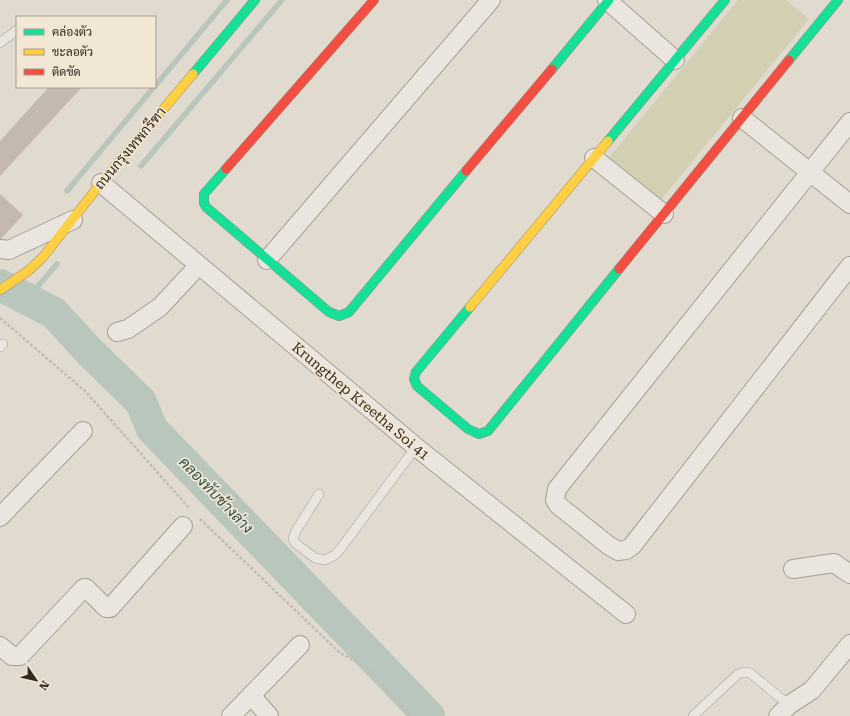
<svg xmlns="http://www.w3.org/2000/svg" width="850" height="716" viewBox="0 0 850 716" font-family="'Roboto Serif',Sarabun,serif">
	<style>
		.green { fill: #d2cfb2 }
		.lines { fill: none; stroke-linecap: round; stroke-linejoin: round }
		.stream { stroke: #b8c6bc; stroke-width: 5.5 }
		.river { stroke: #b8c6bc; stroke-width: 32 }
		.building { fill: #c4b8af }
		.lane-casing { stroke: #a69f96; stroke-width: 10 }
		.street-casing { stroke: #a69f96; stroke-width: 20 }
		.fast-casing { stroke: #968f86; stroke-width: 10 }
		.slow-casing { stroke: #968f86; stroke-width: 10 }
		.jam-casing { stroke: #968f86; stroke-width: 10 }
		.path { stroke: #c2bcb5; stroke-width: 2.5; stroke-dasharray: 3 2; stroke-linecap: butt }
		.lane { stroke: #eae5de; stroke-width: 9 }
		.street { stroke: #eae5de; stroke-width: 18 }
		.fast { stroke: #16e098; stroke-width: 9 }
		.slow { stroke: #ffcf43; stroke-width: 9 }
		.jam { stroke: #f24e42; stroke-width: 9 }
		.labels { text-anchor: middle; stroke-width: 3.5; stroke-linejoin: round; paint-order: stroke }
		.street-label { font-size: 14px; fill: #342820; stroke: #f2e6d4 }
		.water-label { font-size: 15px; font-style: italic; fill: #30524d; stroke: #f2e6d4 }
	</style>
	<rect width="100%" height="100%" fill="#e1dace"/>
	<path class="green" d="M738,0h48l23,19 -149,182 -52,-42z"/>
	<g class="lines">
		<path class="stream" d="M155,86l72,-86
			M141,166l141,-166
			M67,191l87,-104
			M27,299l30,-35"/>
		<path class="river" d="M0,285l54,28 34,37 53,52 11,27 277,287"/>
	</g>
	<path class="building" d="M49,87h33l-82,89v-35z
		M0,194l23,21 -23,25z"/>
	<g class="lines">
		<g class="lane-casing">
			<path id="lane" d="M0,43l17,-13
				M0,347l3,-3
				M319,494l-23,37 -3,7 2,5 20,15 10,2 10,-5 6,-7 75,-101
				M693,716l45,-42 7,-2 5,1 39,32"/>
		</g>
		<g class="street-casing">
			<path id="street" d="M607,0l68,60
				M742,118l108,86
				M850,122l-293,367 -2,11 3,5 50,40 10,6 8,-1 6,-4 218,-280
				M594,158l70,56
				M101,183l315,264 210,167
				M0,249l9,1 64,-30
				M267,260l224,-260
				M117,332l11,-3 32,-22 39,-42
				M0,517l83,-86
				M793,569l41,-6 16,11
				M0,646l12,10h8l64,-68h2l20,20h4l73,-82
				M251,695l18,21
				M231,716l69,-71
				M778,716l11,-11 23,-15 38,-46"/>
		</g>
		<g class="fast-casing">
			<path id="fast" d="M789,60l49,-60
				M552,69l57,-69
				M193,74l62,-74
				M608,141l117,-141
				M226,169l-22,25v9l2,4 123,105 10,4 10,-4 117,-141
				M470,307l-54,65 -2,7 3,7 51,43 11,5 9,-3 131,-162"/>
		</g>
		<g class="slow-casing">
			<path id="slow" d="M0,290l28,-19 15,-14 58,-74 92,-109
				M470,307l138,-166"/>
		</g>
		<g class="jam-casing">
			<path id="jam" d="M226,169l148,-169
				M466,171l86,-102
				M619,269l170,-209"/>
		</g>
		<path class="path" d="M0,318l86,74 104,117
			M200,519l139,133 29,17 43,47"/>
		<use href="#lane" class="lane"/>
		<use href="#street" class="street"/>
		<use href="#fast" class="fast"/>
		<use href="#slow" class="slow"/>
		<use href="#jam" class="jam"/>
	</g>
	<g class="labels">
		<g class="street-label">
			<text transform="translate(130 148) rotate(-50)" y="5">ถนนกรุงเทพกรีฑา</text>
			<text transform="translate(361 401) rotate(40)" y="5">Krungthep Kreetha Soi 41</text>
		</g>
		<g class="water-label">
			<text transform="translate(216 495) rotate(46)" y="5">คลองทับช้างล่าง</text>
		</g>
	</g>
	<rect x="16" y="16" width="140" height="72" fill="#f2e6d4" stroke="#a69a8c"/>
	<rect x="24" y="29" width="20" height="6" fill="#16e098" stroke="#a69a8c"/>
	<text x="52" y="36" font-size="12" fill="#342820">คล่องตัว</text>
	<rect x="24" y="49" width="20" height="6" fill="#ffcf43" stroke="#a69a8c"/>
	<text x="52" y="56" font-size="12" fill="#342820">ชะลอตัว</text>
	<rect x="24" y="69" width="20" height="6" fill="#f24e42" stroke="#a69a8c"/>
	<text x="52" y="76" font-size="12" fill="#342820">ติดขัด</text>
	<g transform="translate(36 680) rotate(124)" stroke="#f2e6d4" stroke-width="3" paint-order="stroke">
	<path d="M0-3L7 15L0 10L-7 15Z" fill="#342820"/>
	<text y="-6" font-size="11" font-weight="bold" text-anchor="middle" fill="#342820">N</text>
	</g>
</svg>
